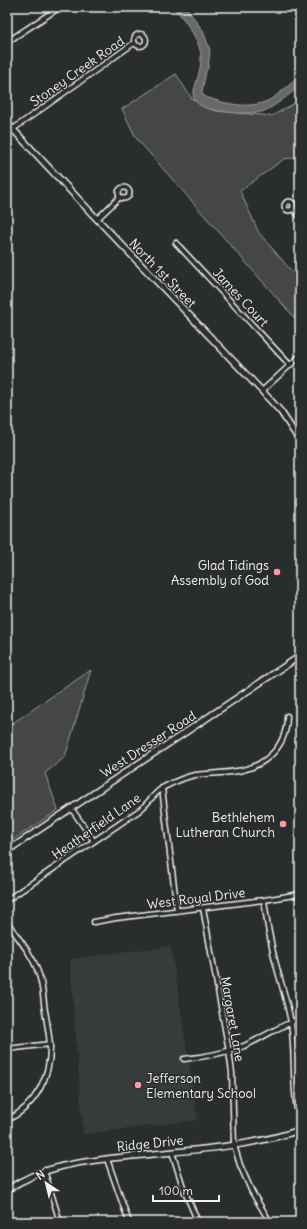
<svg xmlns="http://www.w3.org/2000/svg" width="307" height="1229" viewBox="0 0 307 1229" font-family="Delius,sans-serif">
	<style>
		.built { fill: #373a3a }
		.green { fill: #444645; stroke: #9c9c96 }
		.water { fill: #676866; stroke: #9f9f9a }
		.lines { fill: none; stroke-linecap: round; stroke-linejoin: round }
		.minor-casing { stroke: #f4f1e8; stroke-width: 7 }
		.tertiary-casing { stroke: #f4f1e8; stroke-width: 8 }
		.minor { stroke: #2a2d2e; stroke-width: 4 }
		.tertiary { stroke: #2a2d2e; stroke-width: 5 }
		.poi-dot { fill: #ff9aa2; stroke: #2a2d2e; stroke-width: 1.5 }
		.labels { text-anchor: middle; stroke-width: 3; stroke-linejoin: round; paint-order: stroke }
		.street-label { font-size: 13px; fill: #f4f1e8; stroke: #2a2d2e }
		.poi-label { font-size: 13px; fill: #f4f1e8; stroke: #2a2d2e; text-anchor: end }
	</style>
	<rect width="100%" height="100%" fill="#2a2d2e"/>
	<filter id="ink" filterUnits="userSpaceOnUse"><feTurbulence type="fractalNoise" baseFrequency=".025" numOctaves="2"/><feDisplacementMap in="SourceGraphic" scale="8" xChannelSelector="R" yChannelSelector="G"/><feConvolveMatrix kernelMatrix="1 2 1 2 8 2 1 2 1" color-interpolation-filters="sRGB"/></filter>
	<g filter="url(#ink)">
		<path class="built" d="M171,946l27,174 -115,14 -13,-175z"/>
		<path class="green" d="M176,74l16,25 24,12 56,5 28,-16v57l-16,2 -44,32 19,42 41,48v43l-164,-186 -14,-29z
			M91,670l-26,87 -20,16 13,37 -51,34v-117z"/>
		<path class="water" d="M173,7h13l17,24 7,19 -2,18 -2,3 -4,21v2l4,3c21,8 48,13 67,1 9,-6 17,-15 27,-21v9c-9,7 -29,24 -39,26 -10,3 -45,0 -55,-4 -6,-2 -11,-6 -13,-12 2,-12 8,-26 8,-37 1,-16 -17,-41 -28,-52z"/>
		<g class="lines">
			<g class="minor-casing">
				<path id="minor" d="M134 40a6 6 0 1 1 12 0a6 6 0 1 1-12 0Z
					M7,42l53,-35
					M13,129l121,-86
					M118.5 193a5.5 5.5 0 1 1 11 0a5.5 5.5 0 1 1-11 0Z
					M284.5 206a4.5 4.5 0 1 1 9 0a4.5 4.5 0 1 1-9 0Z
					M293,208l7,9
					M97,219l23,-22
					M176,243l114,122
					M262,391l38,-35
					M162,788l15,123
					M71,808l23,33
					M7,900c43,-29 87,-59 130,-88 11,-7 16,-19 27,-25 10,-5 20,-10 31,-12 23,-3 50,0 70,-15 15,-11 22,-26 22,-44
					M264,900c2,18 5,35 9,52 5,23 14,47 18,71 5,33 0,67 9,100
					M203,908l26,143 3,22 2,72 6,20 12,27 18,30
					M7,922c11,16 25,32 31,50 5,12 5,26 7,39 2,11 4,22 5,34 1,31 -14,61 -43,75
					M94,922l22,-4 148,-18 36,-6
					M7,1049l43,-5
					M184,1059c20,-2 41,-6 60,-13 19,-8 36,-21 56,-27
					M172,1152l12,38 14,32
					M107,1159l22,63
					M44,1170l16,52"/>
			</g>
			<g class="tertiary-casing">
				<path id="tertiary" d="M7,123l90,96 165,172 19,21 19,29
					M7,851l293,-195
					M7,1190c37,-26 81,-29 125,-34 56,-6 114,-8 168,-26"/>
			</g>
			<use href="#minor" class="minor"/>
			<use href="#tertiary" class="tertiary"/>
		</g>
	</g>
	<g class="poi-dot">
		<circle cx="277" cy="572" r="4"/>
		<circle cx="283" cy="824" r="4"/>
		<circle cx="138" cy="1085" r="4"/>
	</g>
	<g class="labels">
		<g class="street-label">
			<text transform="translate(77 71) rotate(-35)" y="5">Stoney Creek Road</text>
			<text transform="translate(163 273) rotate(46)" y="5">North 1st Street</text>
			<text transform="translate(241 297) rotate(47)" y="5">James Court</text>
			<text transform="translate(148 744) rotate(-33)" y="5">West Dresser Road</text>
			<text transform="translate(96 826) rotate(-35)" y="5">Heatherfield Lane</text>
			<text transform="translate(196 898) rotate(-7)" y="5">West Royal Drive</text>
			<text transform="translate(233 1019) rotate(80)" y="5">Margaret Lane</text>
			<text transform="translate(150 1143) rotate(-6)" y="5">Ridge Drive</text>
		</g>
		<g class="poi-label">
			<text x="269" y="570">Glad Tidings<tspan x="269" dy="15">Assembly of God</tspan></text>
			<text x="275" y="822">Bethlehem<tspan x="275" dy="15">Lutheran Church</tspan></text>
			<text x="146" y="1083" text-anchor="start">Jefferson<tspan x="146" dy="15">Elementary School</tspan></text>
		</g>
	</g>
	<rect width="307" height="1229" fill="none" stroke="#2a2d2e" stroke-width="24"/>
	<rect x="12" y="12" width="283" height="1205" fill="none" stroke="#f4f1e8" stroke-width="1.5" filter="url(#ink)"/>
	<g transform="translate(46 1183) rotate(325)" stroke="#2a2d2e" stroke-width="3" paint-order="stroke">
	<path d="M0-3L7 15L0 10L-7 15Z" fill="#f4f1e8"/>
	<text y="-6" font-size="11" font-weight="bold" text-anchor="middle" fill="#f4f1e8">N</text>
	</g>
	<path d="M153 1195v6h66v-6" fill="none" stroke="#f4f1e8" stroke-width="2"/>
	<text x="159" y="1195" font-size="12" fill="#f4f1e8" stroke="#2a2d2e" stroke-width="3" paint-order="stroke">100 m</text>
</svg>
